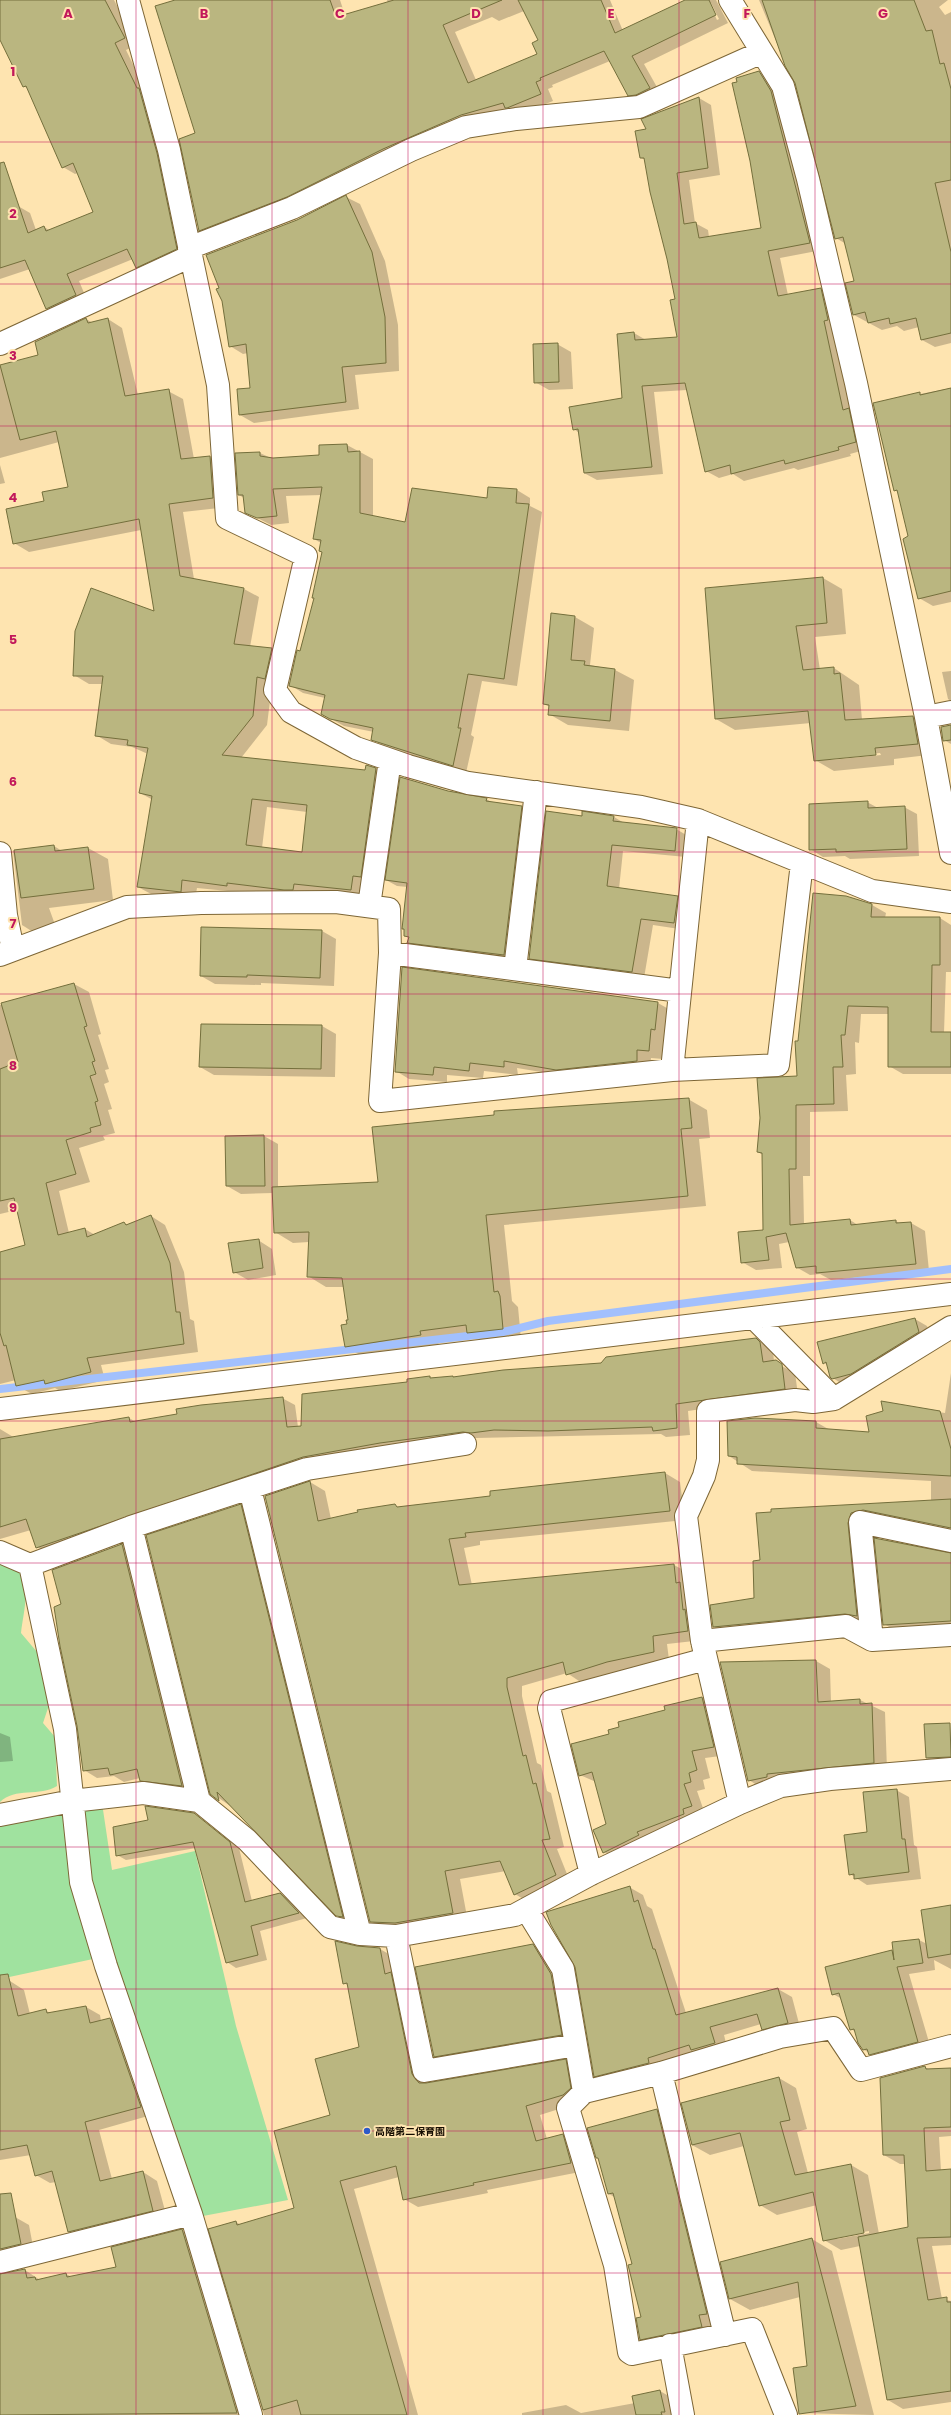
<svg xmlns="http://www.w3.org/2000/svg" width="951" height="2415" viewBox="0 0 951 2415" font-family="Poppins,'Noto Sans JP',sans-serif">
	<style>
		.green { fill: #a0e29f }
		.shadow { fill: #0003; fill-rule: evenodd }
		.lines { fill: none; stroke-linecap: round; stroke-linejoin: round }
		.stream { stroke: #a2c0fd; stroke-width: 8 }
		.building { fill: #bab680; stroke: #746f3c; fill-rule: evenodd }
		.minor-casing { stroke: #7d6636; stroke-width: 24 }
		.minor { stroke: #fff; stroke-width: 22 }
		.grid { fill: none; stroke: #c2185b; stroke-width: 1; stroke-opacity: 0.55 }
		.poi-dot { fill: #2d5ac9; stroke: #fee4b0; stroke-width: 1.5 }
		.labels { text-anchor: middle; stroke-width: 4; stroke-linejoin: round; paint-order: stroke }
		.poi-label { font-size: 10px; font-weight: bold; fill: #150c00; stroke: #fee4b0; text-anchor: start }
		.grid-label { font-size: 13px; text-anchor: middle; font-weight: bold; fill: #c2185b; stroke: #fee4b0; stroke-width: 4; stroke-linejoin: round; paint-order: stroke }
	</style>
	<rect width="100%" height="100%" fill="#fee4b0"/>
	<path class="green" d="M0,1560c4,2 11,4 15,7 18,15 8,46 6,66l16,19 7,14 2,27 3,12 -6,18 12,14 2,49c-17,11 -42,1 -57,16z
		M102,1803l10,67 83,-19 41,175 52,174 -85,16 -116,-335 -3,-75z
		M65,1811l28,148 -93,20v-156z"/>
	<path class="shadow" d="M0,0h114l23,45 -11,5 21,43 41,163 -39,18 -12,-7 -4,-8 -54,22 9,21 -29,13 -12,-7 -17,-39 -30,10v-65l18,-8 12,7 6,17 8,-3 7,4 44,-19 -17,-39 -3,1 -12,-7 -34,-77 -5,-4 -24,-54z
		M179,0h161l5,15 43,-12 -1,-3h223l13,31 67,-31h26l12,23 -84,41 18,32 -21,6 -12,-7 -19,-34 -58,24 1,2 -5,2 5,12 -341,136 -12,-7 -4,-96zM709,3h2l8,16 -2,1zM524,11l15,30 -1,14 -62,25 -21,-48 37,-15 7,4z
		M759,0h189l-9,7 6,8 6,-3v331l-16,4 -13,-7 -3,-13 -15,4 -7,-5 -15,4 -28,-15 1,-33 -9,-38 -10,-6 -40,-156 -10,-17z
		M759,72l12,7 51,171 -42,8 8,37 33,-6 12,7 35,153 -18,5 1,2 -53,14 -4,-2 -50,13 -11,-7 -14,4 -13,-7 -19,-81 -33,2 9,82 -66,6 -13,-7 -5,-40 -5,-4 49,-30 11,-66 12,7 32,-2 -2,-38 -30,-140 -5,-2 7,-28 -6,-10 57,-22 12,7 9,70 -31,5 6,43 13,7 1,7 53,-8z
		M346,197l14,7 25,57 13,64 1,46 -44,4 4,34 -105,14 -14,-8 -2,-25 13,-1 -3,-36 -5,1 -13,-8 67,-125z
		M86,319l7,4 15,-4 14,9 16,67 30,-4 15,8 11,60 16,-2 15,8 3,42 -45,5 11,67 50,10 15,8 -9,50 22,2 14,8 -14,28 -5,40 -26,33 125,13 10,-2 15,9 -25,120h-67l-102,-10 -2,12 -42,-5 -15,-8 15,-87 -13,-7 8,-39 -16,-7 -21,-3 -15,-9 7,-51h-14l-15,-9 81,-62 -14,-83 -112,22 -15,-9 31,-41 24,-14 -10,-46 -59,16v-91l39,-11zM267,807l40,5 -4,41 -41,-5z
		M557,344l14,8 2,37 -24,1 -14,-8z
		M951,388v214l-18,4 -14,-8 -10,-62 -10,-43 -4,-3 -21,-87z
		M347,445l26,14v57l33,7 82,-24 1,-11 28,2 13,8v8l12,6 -25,174 -35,-5 -11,54 3,2 -8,36 -81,-26 -13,-8 2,-7 -30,-6 -22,-12 3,-16 -22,-5 -13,-8 25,-87 8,-46 -3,-1 1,-8 -7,-4 8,-44 -36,1 3,27 -18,2 -25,-13 -2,-14 -5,-3 21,-42 13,6 47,-3v-10z
		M0,465l5,18 -5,1z
		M823,578l19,11 4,45 -31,3 5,33 14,-2 25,17 3,35 51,-3 19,11 5,26 -43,5v6l-60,6 -19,-11 -4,-37 -76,7 -19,-11zM880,753l1,2 -50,5v-2z
		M575,617l19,11 -4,37 25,5 19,10 -5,51 -61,-6 -19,-11 1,-7 -6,-3z
		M951,671v30l-3,-2 -6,-27z
		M951,725v23v-4l-7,-4 -2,-12z
		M448,792l38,7 7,4 28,4 11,6 -18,148 -95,-13 -11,-6 1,-4 -4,-3v-5l-2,-1 5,-42 -11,-1 -11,-6z
		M867,802l11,6 26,-1 13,7 2,42 -69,3 -5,-3 -22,1 -13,-8z
		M583,817h31l10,6 52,6 12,7 -2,21 -63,-6 -4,38 58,8 12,7 -3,26 -33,-5 -9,53 -102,-13 -12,-7z
		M54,846l8,5 26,-3 20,11 5,41 -64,8 8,22 -16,7 -19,-12 -9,-74z
		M872,905l14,8 -1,5h55l11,7v47h-5l-2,61h7v41h-48l-14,-8v-52h-28l-2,29 -4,-1 1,32 -10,1 2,36 -38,1v64h-7l1,48 46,-4 8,5 38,-4 4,3 11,-1 14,8 4,40 -98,9 -11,-6 -10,1 -14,-8 -7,-25 -10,2 3,24 -26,2 -14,-8 22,-31 -1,-76 -5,-3 40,-75 1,-35z
		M322,931l14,8 -2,47 -73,-3v2l-46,-1 -14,-8z
		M402,968l256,35 14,8 -9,48 -12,-1 -1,11 -79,8 -54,-9 1,7 -34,-4 -1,7 -36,-3v7l-38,-3 -13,-8z
		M74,984l15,8 12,42 -3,1 11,34 -4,1 4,12 -5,2 8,25 -4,1 7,23 -12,3 2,4 -26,8 11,34 -31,9 10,42 16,-4 10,6 29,-12 4,2 23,-9 14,9 19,47 6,47 4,2 4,31 -97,13 4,15 -45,11 -5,-3 -23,6 -15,-8 -1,-6 -16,4v-131l26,-7 -9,-36 -17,4v-209z
		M322,1026l14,8 -1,43 -121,-2 -14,-8z
		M688,1099l19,11 3,28 -11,1 7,67 -202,19 8,76 6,6 3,32 -35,4 -11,-7 -37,5 1,5 -75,11 -19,-10 5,-26 -5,-34h-19l-18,-11 1,-34 -16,1 -18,-11 -2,-39 -32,1 -14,-8 37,-50 14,8v44l101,-5z
		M258,1240l14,9 4,26 -28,5 -14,-8z
		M915,1319l12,7 4,13 -86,47 -12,-8 -5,-13 -4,-2z
		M756,1339l17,11 1,12 21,11 3,22 -110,16 2,24 -24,2 -5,-3 -185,4 -160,26 -266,90 -13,-7 -6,-17 -31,9v-110l15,9 114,-20 7,4 146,-24 13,7 3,22 110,-44 21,-6 4,2 22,-1 146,-14z
		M951,1373v160l-79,-16 -1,106 -143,12 -14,-8 41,-28 6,-38 -4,-47 174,-13v-20l-179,-10 -23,-15 26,-37 61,3 14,8 40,3 15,-21 -2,-9 62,10z
		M665,1473l15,9 5,38 -205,21v4l-16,3 8,37 202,-20 15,8 14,67 -36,4 2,16 -46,10 -41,13 -15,-10 -45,13v10l15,67 4,2 6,26 4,2 13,54 -7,2 14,35 -41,19 -15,-9 -9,-23 -46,8 8,43 -82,8 -15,-9 -61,-439 15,9 6,28 64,-13 5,2 92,-11 -1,-5z
		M241,1505l14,8 96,410 -14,-8 -102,-106 -24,-16z
		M122,1545l14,8 59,240 -41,-5 -14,-10 -16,4 -10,-6 -17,2 -13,-8 -22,-166z
		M951,1554v75l-53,3 -14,-8z
		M816,1661l14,8 1,33 29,-2 25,12 2,58 -124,19 -14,-9z
		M702,1698l14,9 12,48 -23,3 5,20 -7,2 2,9 -8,2 8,23 -87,46 -14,-8 3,-27 -11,-43 -16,-7 30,-41z
		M950,1724l1,42h-10l-14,-8z
		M0,1733l10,4 3,24 -13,1z
		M896,1790l13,7 5,48 3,2 4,32 -54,6 -17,-11 18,-41z
		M193,1814l46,34 13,53 28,-7 9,5 18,19 -47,13 7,29 -31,8 -9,-6 -31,-114 -70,12 -9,-5z
		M629,1887l14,8 4,11 5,3 34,104 92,-24 14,8 9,34 -25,6 -14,-8 -1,-5 -37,11 4,16 -119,33 -14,-8z
		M951,1906v63l-17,-9 1,10 -26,4 22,75 -48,13 -20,-13 -7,-17 -5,-3 -9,-30 -9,-5 59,-43 3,2 24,-13 8,4z
		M533,1945l14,9 28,88 -126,22 -14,-8z
		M357,1947l23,2 14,8 11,25 22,102 139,-24 14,9 -2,34 -38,12 7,24 16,-4 14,8 8,28 -98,19 1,3 -70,14 -14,-8 -5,-22 -45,12 64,226h-154l-54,-186 26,-7 5,3 54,-16 65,-161 -11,-62 -5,-3z
		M10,1981l14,9 6,24 16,-3 5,2 35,-6 14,8 1,6 9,-2 14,8 31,87 -56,16 13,49 31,-7 14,9 10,37 -84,22 -14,-9 -13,-49 -6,1 -14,-8 -5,-20 -31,5v-176z
		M925,2067l5,3 21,-1v67l-12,1 2,34 10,-1v75l-19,1 10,53 9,2v101l-48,7 -15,-9 -28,-154 -19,4 -17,-10 -7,-35 -40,10 -17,-10 -16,-59 -34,9 -18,-10 87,-67 17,10 11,41 -10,3 11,41 43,-8 17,10 11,59 30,-6 -3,-64h-6l-16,-9zM869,2231v2l-32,6v-2z
		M657,2110l14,8 44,216 -60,13 -14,-8 1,-21 -8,-54 -18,-66 -7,-4 -9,-35z
		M15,2217l14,8 5,27 -34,14v-46z
		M182,2230l14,8 53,177h-249v-141l25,-4 15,10 26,-6 6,3 45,-10z
		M812,2239l20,12 42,164 -74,-2 8,-47 -8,-69 -50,13 -20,-11z
		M660,2391l14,8 4,16h-156v-2l44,-8 15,8 54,-10z"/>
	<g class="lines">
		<path class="stream" d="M0,1389l503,-57 45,-11 403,-52"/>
	</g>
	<path class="building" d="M0,0h105l20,38 -10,5 22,45h2l18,65 20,96 -41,19 -9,-19 -60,25 9,21 -30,14 -21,-49 -25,8v-105l4,-1 24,71 16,-7 2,5 47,-19 -20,-49 -11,5 -36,-82 -3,1 -23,-47z
		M175,0h155l6,17 58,-17h108l-59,25 25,58 69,-29 -5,-11 6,-3 -20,-40h83l14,33 70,-33h24l7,15 -84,41 18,32 -14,7 -8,1 -24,-45 -64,27 1,2 -5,2 5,12 -34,14h-2l-2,-5 -42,12 -78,34 -96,48 -88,34 -20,-92 16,-6 -40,-127z
		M762,0h152l12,31 6,-1 8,34 4,-1 7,26v91l-16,3 16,69v81l-30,7 -5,-22 -26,6 -1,-6 -21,5 -3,-11 -12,3 -8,-32 9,-2 -11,-44 -8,2 -40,-156 -10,-17z
		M759,71l12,20 39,152 -42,8 10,45 43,-8 7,32 -4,1 19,89 6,-2 7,34 -18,5 1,3 -54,14 -1,-4 -53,14 -1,-9 -25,7 -20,-89 -43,3 10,81 -68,6 -6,-44 -5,1 -4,-23 53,-9 -5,-64 17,-2 1,8 42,-3 -7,-37 5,-1 -8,-40 -17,-67 -6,-34h-4l-5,-27 11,-2 -5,-10 58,-22 9,71 -31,5 7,51 12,-2 3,16 62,-10 -11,-67 -18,-78 5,-1 -1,-4z
		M346,195l26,57 13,65 1,46 -44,4 4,35 -107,13 -2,-26 13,-1 -4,-44 -17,3 -7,-46 -6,-12 3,-1 -13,-33 91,-35z
		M86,318l2,5 20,-5 17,78 44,-7 12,70 29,-3 3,42 -44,6 11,72 64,12 -10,56 38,4 -7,31 -8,-2 -4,39 -31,39 143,15 1,-5 10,3 -15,109 -8,-1 -2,14 -57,-6 -1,6h-9l-57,-7v3l-45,-6 -1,12 -44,-5 15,-91 -13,-3 9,-45 -21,-3 1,-5 -33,-4 8,-60h-30l2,-45 16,-43 63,23 -15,-92 -126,25 -7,-35 38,-8 -2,-9 26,-5 -12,-56 -36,9 -20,-75 38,-10 -3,-13zM252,799l55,6 -5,47 -56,-7z
		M558,343l1,39 -25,1 -1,-39z
		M951,388v203l-33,8 -15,-60 5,-3 -11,-46 -3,1 -21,-88 47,-11v3z
		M347,444l1,8 12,-1v62l45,9 7,-34 75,10 1,-11 29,2 -1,14 13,1 -25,175 -36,-5 -10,54h3l-8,38 -82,-26 2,-12 -43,-9 -9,-5 4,-19 -36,-9 8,-36 3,1 14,-53h-2l10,-46 -3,-1 2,-11 -8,-1 9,-52 -49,2 4,27 -20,2 -12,-5 -2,-18h-5l-3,-42 25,-1v4l13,2 46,-3v-10z
		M823,577l4,46 -31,3 7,44 31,-3v7l6,-1 5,47 68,-4 5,28 -43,4 1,7 -62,6 -6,-50 -93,8 -10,-131z
		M551,613l24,3 -4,44 14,1 -1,4 31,4 -5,52 -62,-6 1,-10 -6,-1z
		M951,725v15l-8,1 -2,-14z
		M400,777l48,14 39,7 -1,3 36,5 -18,149 -97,-12 2,-6 -5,-1v-7h-2l5,-46 -22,-3z
		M868,801v7l37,-2 2,43 -71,3v-3l-27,1v-46z
		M546,811l36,5v-5l32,5 -1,5 64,7 -2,23 -63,-6 -5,41 71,10 -4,27 -33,-4 -9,53 -103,-13z
		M54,845l1,6 33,-4 6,42 -73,9 -7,-48z
		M813,893l33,3 26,8 -1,13h69v48h-8l-1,67h20v35h-63v-60l-40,-1 -3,29h-4l2,32h-10l1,37 -38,1v64h-7l1,56 60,-6 1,6 45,-5v3l15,-1 5,42 -100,9v-7l-20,2 -10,-35 -20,4 3,23 -28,3 -3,-31 25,-2 -1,-77 -5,-1 3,-34 -3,-40 40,-2 -2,-35h3z
		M201,927l121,3 -2,48 -73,-3v2l-47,-1z
		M402,967l256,35 -3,28 -4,-1 -2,22 -12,-1v11l-81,9 -52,-9v6l-34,-4 -1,8 -35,-4 -1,8 -38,-3z
		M74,983l13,43 -3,1 11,34 -3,1 4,12 -6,2 8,25 -3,1 6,23 -11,3 1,4 -25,8 10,34 -30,9 12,52 27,-7 2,9 37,-15 2,3 25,-10 19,48 6,49h4l4,32 -97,14 4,14 -46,12 -1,-4 -28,6 -10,-41 -2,1 -4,-13v-81l25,-7 -11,-47 -14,3v-132l18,-7 -17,-59z
		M201,1024l121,1 -1,44 -122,-2z
		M689,1098l3,30 -11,1 7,67 -202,19 8,77 4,-1 2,5 3,33 -36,4 -1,-8 -46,6 1,4 -76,12 -4,-22 6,-1 -1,-4h2l-6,-42 -35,-1 2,-45 -35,1 -2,-46 106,-5 -6,-55 122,-12v-4z
		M264,1135l1,51h-39l-1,-50z
		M259,1239l4,29 -30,5 -5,-30z
		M915,1318l4,14 -68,42 -19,5 -2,-2 -4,-15 -3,2 -6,-22z
		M756,1338l4,4 3,20 13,-2 6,4 3,25 -109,15 1,24 -24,3 -1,-4 -104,4 -54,-1 -23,3 -8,-1 -83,11 -77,14 -267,91 -10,-29 -26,8v-88l129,-22 1,5 47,-8 -1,-5 25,-4 82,-8 4,30 14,-1 1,-32 105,-12v-3l23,-3v2l23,-2v1l50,-7 98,-7 5,-6z
		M881,1401l59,10 11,38v27l-214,-12v-7l-9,-1 -1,-35 28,-3 61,3v7l53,4 -3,-16 17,-5z
		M665,1472l5,39 -205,22 1,4 -17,2 10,46 215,-21 2,19 4,-1 3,28 2,-1 3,22 -35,5 1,16 -47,10 -41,13 -3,-13 -56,16v9l16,69 3,-1 7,29 3,-1 14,56 -8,1 14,35 -42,20 -14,-34 -55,10 8,42 -58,10 -25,-1 -105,-426 45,-15 8,40 40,-9 -1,-2 38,-6 2,3 93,-11v-5z
		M951,1499v29l-88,-18 -12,3 -3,10 9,93 -12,-2 -132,13 -3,-22 44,-7 -1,-37 7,-1 -4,-47 15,-1v-3z
		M241,1504l102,413 -7,-1 -119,-124 2,9 -9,-7 -64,-259z
		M874,1538l77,15v68l-68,4z
		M122,1544l60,242 -42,-5 -3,-12 -27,6 -2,-7 -25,3 -6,-45 -17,-80 -6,-39 7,-3 -9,-34z
		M816,1660l2,42 42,-3v5l12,-1 2,60 -107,11v3l-19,4 -28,-119z
		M702,1697l12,50 -22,4 5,19 -8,3 2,9 -7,2 8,22 -9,3 1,5 -47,18 2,3 -36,18 -10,-23 13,-6 -14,-52 -13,4 -8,-32 38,-10 -1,-4 11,-3 -1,-5 47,-12 -1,-4z
		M950,1723l1,34 -25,1 -2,-34z
		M897,1789l5,50h3l4,33 -55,7v-5l-5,1 -5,-40 23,-3 -4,-40z
		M145,1806l49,7 36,29 15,60 35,-9 19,20 -48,13 7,29 -32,8 -33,-121 -77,14 -3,-29 35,-7z
		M630,1886l4,16 4,-2 15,49h2l21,66 102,-27 10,35 -26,7 -5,-16 -47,13 5,16 -24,7 -2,-5 -41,13 1,5 -55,14 -19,-110 -24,-42 -5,-13z
		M951,1905v49l-23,4 -7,-48z
		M919,1939l4,24 -26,4 21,75 -49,13 -2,-6 -4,1 -5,-7 -4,-14 -4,1 -11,-37 -7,2 -7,-28 67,-17 2,10 -2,-18z
		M335,1941l22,5 23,2 5,26 6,-2 21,102 7,9h7l140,-24 5,29 -8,7 -37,11 10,35 27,-7 8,29 -98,20 1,2 -71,15 -7,-34 -56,15 67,234h-106l-4,-15 -34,10 -55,-181 28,-8 1,4 57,-17 -20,-77 56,-16 -15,-56 44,-12 -12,-64 -4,1z
		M533,1944l18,30 11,61 -128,22 -19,-90z
		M8,1974l10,42 28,-7 1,4 39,-7 4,17 20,-5 31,89 -56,15 15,59 43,-10 10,40 -85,21 -16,-61 -17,5 -8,-31 -27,5v-175z
		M925,2066l1,3 25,-1v59l-27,1 2,43 25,-2v68l-34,1 11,62 19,-3v5h4v89l-64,9 -29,-163 50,-10 -4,-72h-21l-3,-77z
		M779,2077l11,43 -10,2 15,53 56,-11 13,69 -41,8 -10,-49 -54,14 -19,-73 -48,12 -11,-42z
		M657,2109l50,205 -8,1 3,12 -62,13 -4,-22 5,-1 -13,-52 4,-1 -19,-71 -5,1 -10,-36h-2l-9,-30z
		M11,2193l10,51 -21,5v-55z
		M182,2229l55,184 -237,2v-141l25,-5 2,9 8,-1 1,3 30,-7 1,4 49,-10 -5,-20z
		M812,2238l44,168 -57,8 -6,-46 14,-2 -9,-84 -69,17 -9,-37z
		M660,2390l5,22h-4l1,3h-26l-4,-19z"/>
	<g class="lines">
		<g class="minor-casing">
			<path id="minor" d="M128,0l41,150 49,235 9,133 79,38 -31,134 16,22 65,36 52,18 60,17 173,24 57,13 174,71 79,11
				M730,0l53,86 25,93 48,204 70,334 25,136
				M189,248l103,-40 119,-58 55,-23 50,-8 123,-12 123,-55
				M0,344l191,-88
				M926,717l25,-5
				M0,853l6,62 7,35
				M369,906l21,-146
				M390,953l290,38
				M0,955l127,-48 74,-4 135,-1 53,7 1,44 -10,148 292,-31 106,-5 24,-202
				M515,969l21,-177
				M672,1070l26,-250
				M754,1318l80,81
				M951,1327l-117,72 -21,3 -18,-2 -87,11v49l-4,16 -18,40 16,125 38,162 41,-17 49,-7 121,-10
				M0,1409l951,-115
				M250,1489l110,445
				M131,1527l68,274 48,39 83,87 30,7 36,2 119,-21 76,-41 149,-71
				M0,1552l30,13 35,164 16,153 25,84 85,248 60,201
				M30,1565l101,-38 176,-58 158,-25
				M872,1640l-12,-118 91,19
				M702,1641l144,-15 26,14 79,-5
				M0,1815l72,-14 71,-8 56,8
				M591,1874l-42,-166 2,-7 155,-42
				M526,1909l37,60 21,123 77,-19 119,-36 53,-9 28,42 90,-24
				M396,1936l28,135 152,-26
				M661,2073l64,262
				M584,2092l-16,16 47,157 14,87 3,2 120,-25 34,86
				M0,2262l191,-48
				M670,2345l13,70"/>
		</g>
		<use href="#minor" class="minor"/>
	</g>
	<path class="grid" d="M136,0v2415M272,0v2415M408,0v2415M543,0v2415M679,0v2415M815,0v2415M0,142h951M0,284h951M0,426h951M0,568h951M0,710h951M0,852h951M0,994h951M0,1136h951M0,1279h951M0,1421h951M0,1563h951M0,1705h951M0,1847h951M0,1989h951M0,2131h951M0,2273h951"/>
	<circle class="poi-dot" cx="367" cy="2131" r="4"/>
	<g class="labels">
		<g class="poi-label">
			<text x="375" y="2135">高階第二保育園</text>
		</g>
	</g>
	<g class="grid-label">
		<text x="68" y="18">A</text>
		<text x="204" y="18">B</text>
		<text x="340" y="18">C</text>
		<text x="476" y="18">D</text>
		<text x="611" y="18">E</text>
		<text x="747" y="18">F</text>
		<text x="883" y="18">G</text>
		<text x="13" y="76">1</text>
		<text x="13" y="218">2</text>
		<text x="13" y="360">3</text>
		<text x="13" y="502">4</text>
		<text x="13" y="644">5</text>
		<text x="13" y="786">6</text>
		<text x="13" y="928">7</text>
		<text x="13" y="1070">8</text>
		<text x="13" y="1212">9</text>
	</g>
</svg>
